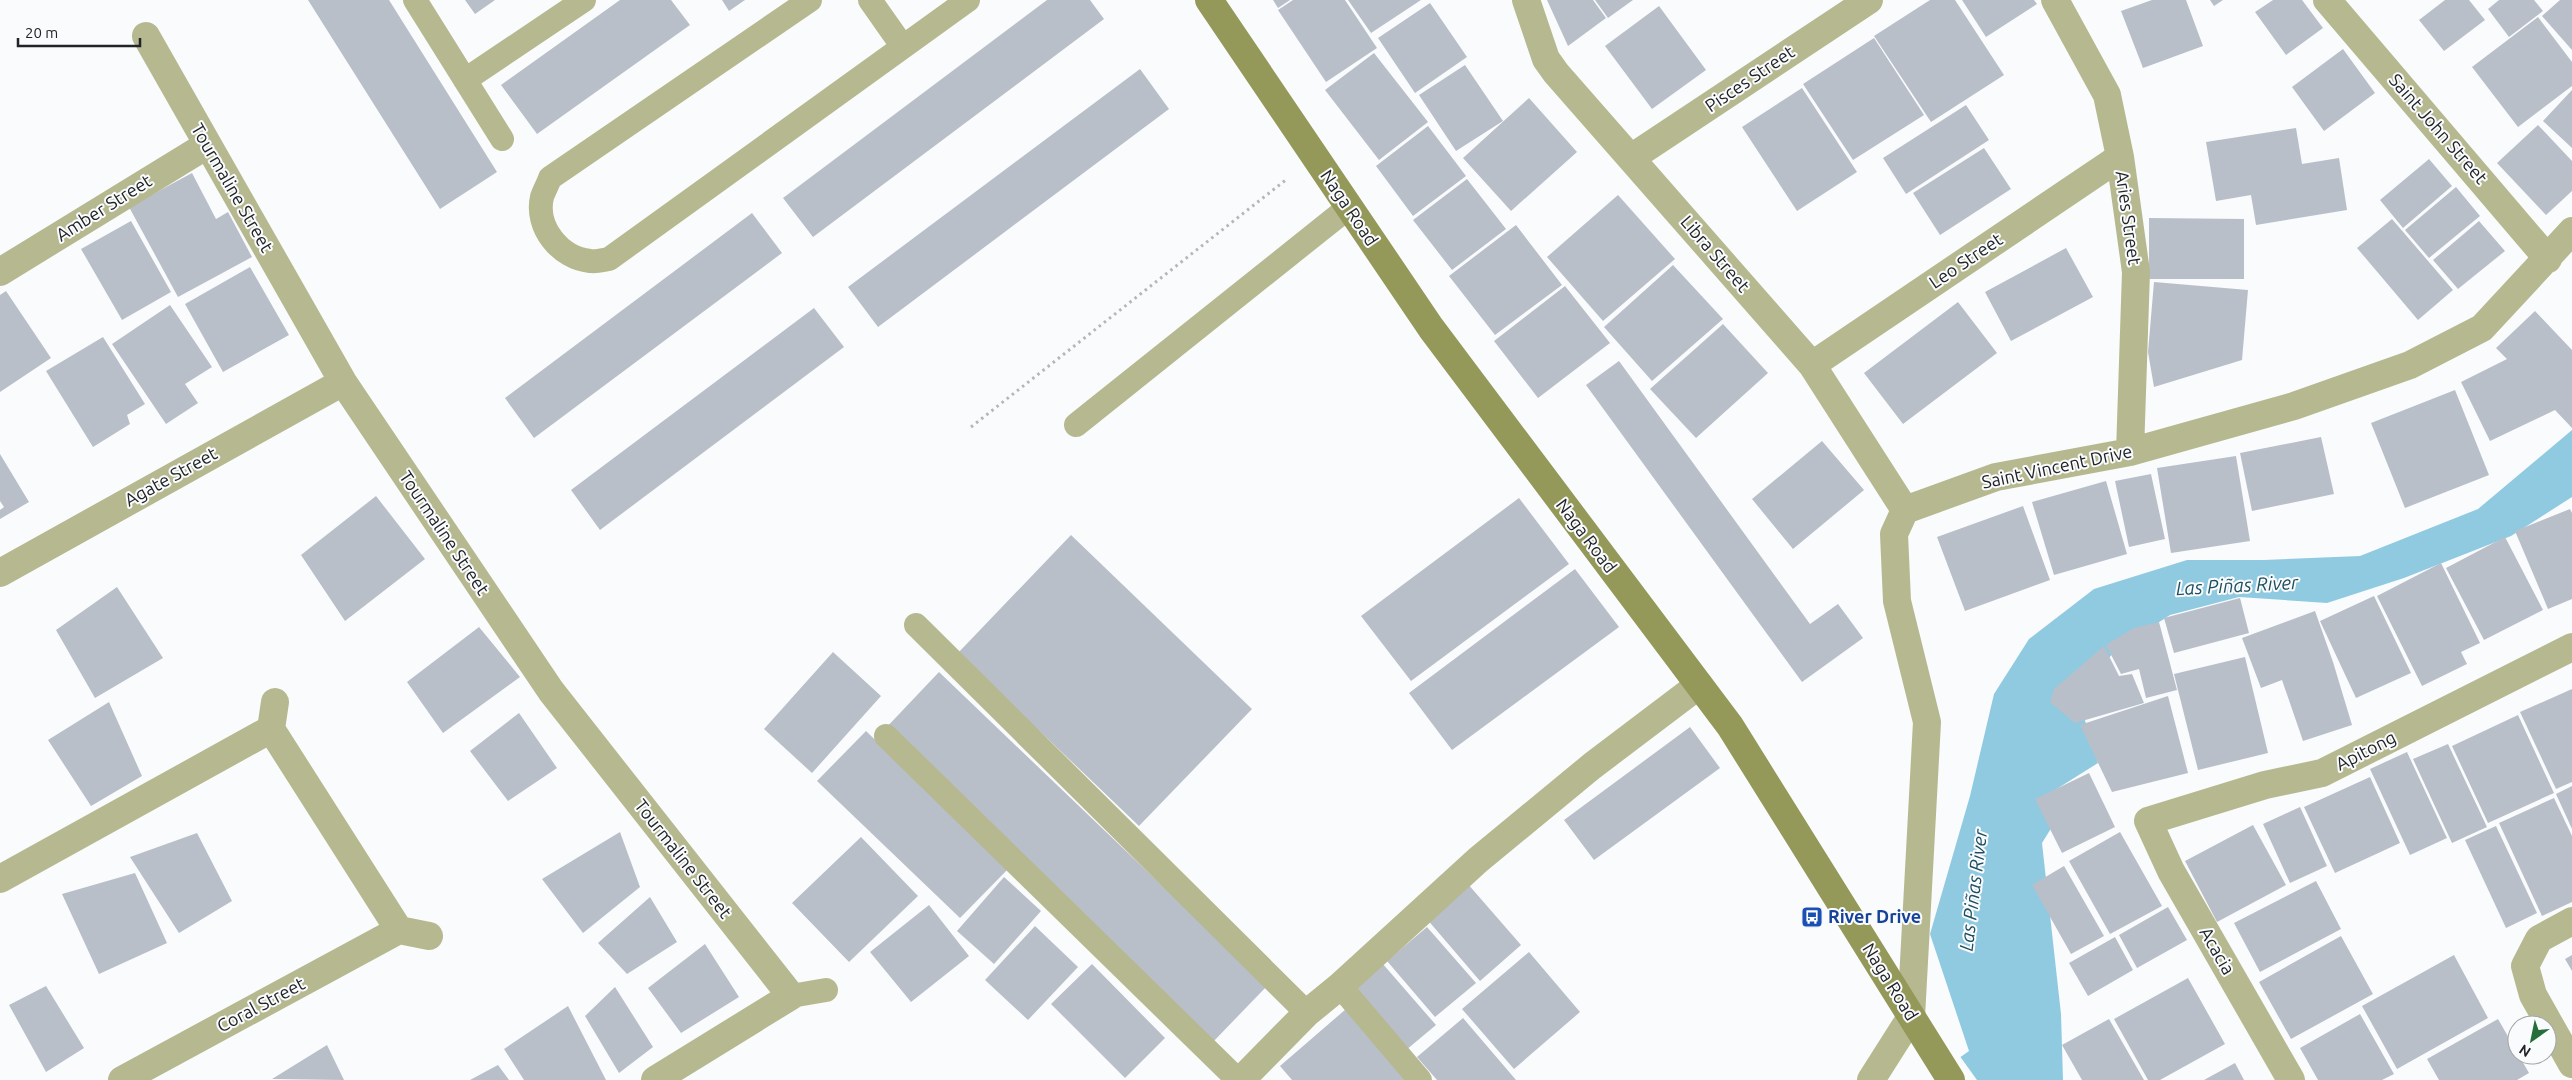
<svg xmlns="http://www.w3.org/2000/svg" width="2572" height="1080" viewBox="0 0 2572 1080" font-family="Ubuntu,sans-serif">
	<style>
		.water { fill: #90cae1 }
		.pier { fill: #fafbfd }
		.building { fill: #b8bfc9 }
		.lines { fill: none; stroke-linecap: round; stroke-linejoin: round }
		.path { stroke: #b4b6b9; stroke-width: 3; stroke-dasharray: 2.5 4; stroke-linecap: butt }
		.service { stroke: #b6b98f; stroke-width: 24 }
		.minor { stroke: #b6b98f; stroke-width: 28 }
		.secondary { stroke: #949858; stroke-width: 28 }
		.labels { text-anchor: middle; stroke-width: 4; stroke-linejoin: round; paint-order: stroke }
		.street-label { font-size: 18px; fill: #202327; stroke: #fafbfd }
		.transit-label { font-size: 18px; font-weight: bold; fill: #164399; stroke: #fafbfd; text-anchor: start }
		.water-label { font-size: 19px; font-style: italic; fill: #1e4e5f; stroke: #fafbfd }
	</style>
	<rect width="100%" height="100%" fill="#fafbfd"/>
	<path class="water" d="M2572,430v67l-61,39 -107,42 -77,25 -88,-6 -69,18 -55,36 -38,43 21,69 -59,37 16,22 -13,21 19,171 2,66h-135l41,-29 -39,-117 40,-138 24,-102 35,-55 65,-50 93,-29h77l96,-4 118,-47z"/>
	<path class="pier" d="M1959,1055l18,25h-52l1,-2z"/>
	<path class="building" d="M308,0h81l108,172 -57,37z
		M465,0h30l-20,14z
		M620,0h51l19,25 -153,109 -36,-49z
		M722,0h23l-16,11z
		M1047,0h43l14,19 -291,218 -30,-39z
		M1273,0h17l-12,8z
		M1293,0h52l32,48 -51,34 -48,-72z
		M1348,0h73l-50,33z
		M1547,0h46l13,18 -38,28z
		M1595,0h38l-25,18z
		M1930,0h25l49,75 -73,47 -57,-86z
		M1962,0h72l3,4 -51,33z
		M2152,0h34l17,46 -60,22 -22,-57z
		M2210,0h13l-9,6z
		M2273,0h29l21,28 -37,27 -31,-43z
		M2445,0h24l16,20 -41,31 -25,-31z
		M2499,0h35l9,11 -34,26 -21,-28z
		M2560,0h12v50l-30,-34z
		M1430,3l37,54 -52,36 -37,-55z
		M1659,6l47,64 -54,39 -47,-63z
		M2538,17l34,45v24l-54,41 -46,-60z
		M1874,38l50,77 -71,45 -50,-76z
		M2343,49l32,44 -51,38 -32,-44z
		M1374,53l54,69 -49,38 -54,-70z
		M1465,65l38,56 -47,30 -37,-56z
		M1140,69l29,40 -291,218 -30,-40z
		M1802,88l55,84 -60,39 -55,-84z
		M2572,90v58l-29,-27z
		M1529,98l48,54 -66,59 -48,-53z
		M1966,105l23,35 -83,54 -23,-36z
		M2538,125l34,36v30l-26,24 -49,-52z
		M1428,126l38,50 -53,40 -37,-50z
		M2296,128l6,36 37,-6 8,52 -91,15 -5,-30 -35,6 -10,-59z
		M1984,148l27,41 -71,46 -27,-42z
		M2429,159l23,27 -49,42 -23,-28z
		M192,173l24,46 12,-7 24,45 -74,40 -49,-90z
		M1467,179l39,50 -54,41 -39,-50z
		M2456,187l24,29 -51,42 -24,-28z
		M1618,195l57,64 -72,62 -56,-64z
		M752,213l30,40 -248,185 -29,-40z
		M2149,218l95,1v60h-95z
		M2392,219l61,71 -35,30 -61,-72z
		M131,221l40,71 -49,28 -41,-71z
		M2479,221l26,30 -47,38 -25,-29z
		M1516,225l46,60 -67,50 -46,-59z
		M2066,248l27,49 -82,44 -26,-49z
		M1673,265l50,54 -71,62 -48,-54z
		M250,267l39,68 -66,37 -38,-68z
		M2154,282l94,8 -6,70 -88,27 -6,-35z
		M1565,286l45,57 -72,55 -44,-57z
		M6,291l45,67 -51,34v-97z
		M1958,302l39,51 -94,71 -39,-51z
		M170,305l42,62 -27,17 13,19 -32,21 -54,-80z
		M814,308l30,39 -244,183 -29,-40z
		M2535,311l37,39v78l-17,-18 -65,31 -29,-59 46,-23 -11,-11z
		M1723,324l45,49 -72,65 -46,-49z
		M103,337l42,67 -18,11 3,9 -37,23 -47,-76z
		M1619,361l191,263 28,-20 25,34 -61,44 -216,-297z
		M2455,390l34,85 -84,33 -34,-85z
		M2321,437l13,57 -82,17 -12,-58z
		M1822,441l42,49 -71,59 -41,-50z
		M0,454l29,48 -29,17v-9l4,-3 -4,-6z
		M2236,456l14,85 -79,12 -14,-85z
		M2151,474l14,65 -36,8 -14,-66z
		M2106,481l21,73 -73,21 -22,-73z
		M376,496l49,63 -80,62 -44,-66z
		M1519,498l50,66 -158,117 -50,-65z
		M2023,506l27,74 -85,31 -28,-74z
		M2570,509l2,4v86l-24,10 -33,-78z
		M1071,535l181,174 -113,117 -181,-173z
		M2505,537l38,73 -59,30 -38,-72z
		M2441,563l39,80 -19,9 6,12 -45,22 -45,-90z
		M1575,569l44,58 -167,123 -43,-57z
		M117,587l46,71 -68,40 -39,-68z
		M2374,596l37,77 -55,25 -36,-77z
		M2240,598l9,35 -75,20 -10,-35z
		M2315,611l18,51 19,63 -49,16 -21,-61 -21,8 -19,-50z
		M2159,622l18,68 -31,8 -7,-29 -18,5 -15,-29 28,-17z
		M479,627l41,50 -77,56 -36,-51z
		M2104,646l15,30 13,-2 12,29 -69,20 -25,-21 4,-13z
		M833,652l48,44 -69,77 -48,-44z
		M2245,657l23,96 -70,17 -24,-96z
		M939,672l328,314 -56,58 -328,-313z
		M2572,689v93l-16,7 -36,-77z
		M2168,696l20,77 -76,19 -32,-67z
		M109,702l33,74 -51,30 -43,-66z
		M519,713l38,55 -49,33 -38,-50z
		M2518,715l36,78 -66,30 -36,-77z
		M1690,727l30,41 -126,92 -30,-40z
		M866,731l142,138 -48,49 -143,-137z
		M2448,744l39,83 -35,16 -39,-84z
		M2407,752l40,86 -37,17 -40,-86z
		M2089,773l26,54 -53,26 -27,-54z
		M2370,777l30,66 -65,30 -31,-66z
		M2572,786v43l-16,-35z
		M2554,798l18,38v66l-30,14 -43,-93z
		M2300,807l27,59 -37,17 -27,-59z
		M2253,825l33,60 -69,37 -32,-61z
		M2496,826l41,87 -31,15 -41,-88z
		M620,832l20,55 -57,46 -41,-54z
		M2120,832l42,74 -52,28 -41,-73z
		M197,833l35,68 -53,32 -49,-76z
		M861,837l57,59 -69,66 -57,-59z
		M2064,866l40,70 -33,18 -39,-69z
		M135,873l32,70 -68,31 -37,-80z
		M1004,877l37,34 -47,53 -37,-33z
		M2316,881l25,48 -81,43 -26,-49z
		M1467,883l54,62 -41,36 -54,-63z
		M650,897l27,45 -50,32 -29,-31z
		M929,905l40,51 -58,46 -41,-50z
		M2168,907l19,33 -50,28 -18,-33z
		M1035,926l43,41 -50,53 -43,-40z
		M1427,927l49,56 -41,34 -48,-56z
		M2341,936l32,58 -82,45 -32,-57z
		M2115,937l18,33 -45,26 -19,-33z
		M705,944l34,53 -58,36 -33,-45z
		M1529,952l51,60 -66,57 -52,-60z
		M2454,955l34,63 -91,51 -35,-63z
		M2572,955v16l-7,-12z
		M1382,963l54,62 -30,25 -54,-61z
		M1092,964l73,74 -40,40 -74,-74z
		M2188,978l37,66 -65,36h-12l-34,-61z
		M46,986l38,62 -38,24 -37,-67z
		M615,987l38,60 -34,26 -34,-57z
		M568,1006l38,74h-82l-20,-31z
		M1346,1009l61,71h-115l-12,-14z
		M2360,1014l34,60 -12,6h-64l-18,-32z
		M1463,1018l53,62h-79l-20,-23z
		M2109,1019l35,61h-62l-20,-35z
		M2498,1019l31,54 -12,7h-78l-12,-21z
		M327,1045l17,35 -72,-1z
		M2235,1063l9,17h-40z
		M498,1065l11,15h-39z"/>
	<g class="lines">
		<path class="path" d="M971,427l316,-248"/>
		<path class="service" d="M415,0l87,139
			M810,0l-260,178c-2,6 -6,13 -8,19 -7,30 18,61 48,64 6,1 13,-1 19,-2l359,-259
			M870,0l33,47
			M465,80l119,-80
			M1076,425l273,-218
			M916,625l391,388
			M886,736l352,344
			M1340,986l80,94
			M791,996l35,-6"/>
		<path class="minor" d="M1526,0l20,59 10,14 256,292 93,145
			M2055,0l52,95 13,62 16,115 -6,180
			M2327,0l221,259
			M146,36l197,346 208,309 240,305 -136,84
			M1631,158l238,-158
			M0,272l207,-127
			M1812,365l308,-208
			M0,573l343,-191
			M271,729l128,201
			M0,879l271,-150 4,-27
			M2572,921l-33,18 -14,27 8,29 39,69
			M122,1080l277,-150 30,6
			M1241,1080l66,-67 33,-27 138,-126 114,-94 107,-81
			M1871,1080l40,-63 16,-295 -30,-121 -3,-67 11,-24 91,-33 134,-25 164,-46 116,-41 72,-37 90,-97
			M2291,1080l-120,-209 -23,-50 117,-36 57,-12 250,-126"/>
		<path class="secondary" d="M1209,0l222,328 299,398 221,354"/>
	</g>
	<defs>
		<g id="bus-square" transform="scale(1.125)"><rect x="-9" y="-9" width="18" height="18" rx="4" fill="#1a4fb4" stroke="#fafbfd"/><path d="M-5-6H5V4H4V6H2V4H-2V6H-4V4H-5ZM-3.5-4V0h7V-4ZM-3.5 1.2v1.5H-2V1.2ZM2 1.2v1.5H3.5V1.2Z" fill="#fff"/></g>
	</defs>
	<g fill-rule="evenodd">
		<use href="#bus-square" x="1812" y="917"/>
	</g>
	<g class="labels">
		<g class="street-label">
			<text transform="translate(1750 79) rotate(-34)" y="6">Pisces Street</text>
			<text transform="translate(2438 129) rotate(49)" y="6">Saint John Street</text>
			<text transform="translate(232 188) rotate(60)" y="6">Tourmaline Street</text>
			<text transform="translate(104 208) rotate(-32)" y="6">Amber Street</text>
			<text transform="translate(1349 208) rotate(56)" y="6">Naga Road</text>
			<text transform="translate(2128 218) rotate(82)" y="6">Aries Street</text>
			<text transform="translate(1715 254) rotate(49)" y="6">Libra Street</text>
			<text transform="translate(1966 261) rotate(-34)" y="6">Leo Street</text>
			<text transform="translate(2057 467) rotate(-12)" y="6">Saint Vincent Drive</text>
			<text transform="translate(171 477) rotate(-29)" y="6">Agate Street</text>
			<text transform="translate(444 533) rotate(56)" y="6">Tourmaline Street</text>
			<text transform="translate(1586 536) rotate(53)" y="6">Naga Road</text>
			<text transform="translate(2366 751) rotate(-27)" y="6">Apitong</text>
			<text transform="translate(683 859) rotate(52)" y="6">Tourmaline Street</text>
			<text transform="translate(2217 951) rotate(60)" y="6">Acacia</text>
			<text transform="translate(1890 982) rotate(58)" y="6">Naga Road</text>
			<text transform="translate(261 1005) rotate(-28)" y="6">Coral Street</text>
		</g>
		<g class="transit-label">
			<text x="1828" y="923">River Drive</text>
		</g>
		<g class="water-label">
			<text transform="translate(2237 585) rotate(-3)" y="7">Las Piñas River</text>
			<text transform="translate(1973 890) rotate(-83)" y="7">Las Piñas River</text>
		</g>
	</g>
	<g transform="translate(2532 1040) rotate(213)"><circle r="24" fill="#fafbfd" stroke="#a3a5a7"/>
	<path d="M0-4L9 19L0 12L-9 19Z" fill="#256e3b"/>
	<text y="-8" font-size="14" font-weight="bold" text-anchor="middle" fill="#202327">N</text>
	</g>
	<path d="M18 38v8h122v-8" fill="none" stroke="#202327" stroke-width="2.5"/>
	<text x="25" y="38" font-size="15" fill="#202327" stroke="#fafbfd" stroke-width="4" paint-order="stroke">20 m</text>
</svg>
